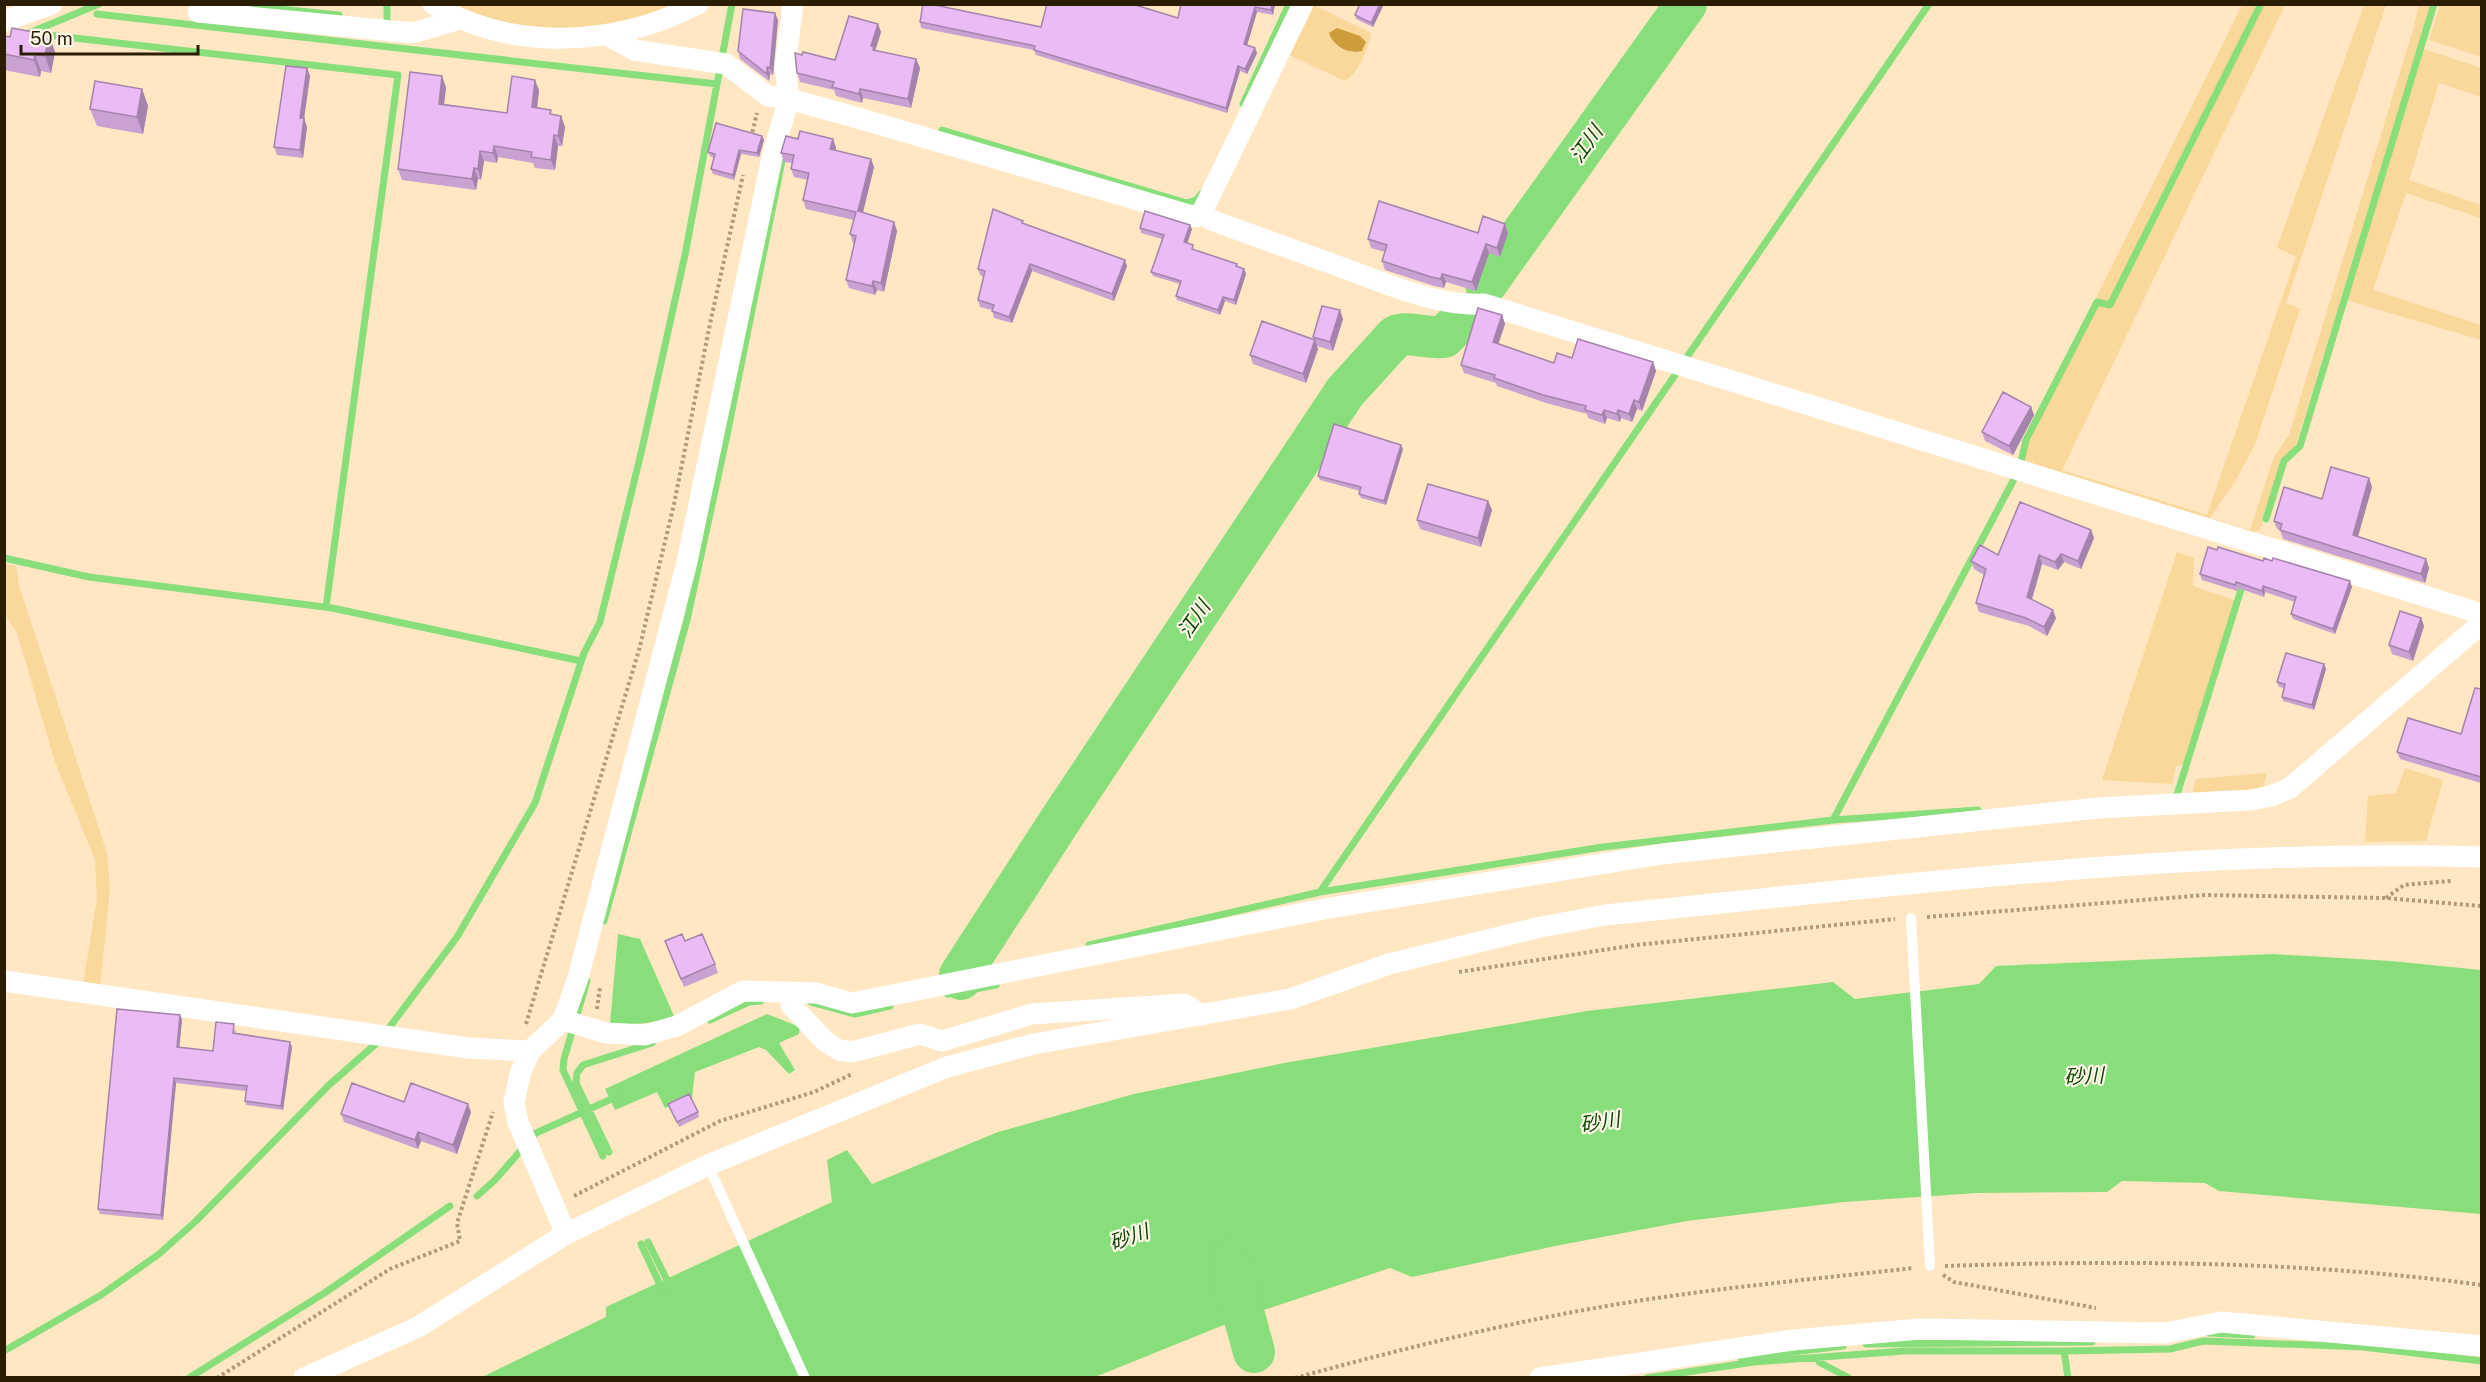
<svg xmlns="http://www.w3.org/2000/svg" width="2486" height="1382" viewBox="0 0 2486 1382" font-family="'Public Sans','Noto Sans JP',sans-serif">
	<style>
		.green { fill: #fad79b }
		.forest { fill: #cd9c3b }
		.water { fill: #88de7b }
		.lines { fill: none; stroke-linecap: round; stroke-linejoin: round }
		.stream { stroke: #88de7b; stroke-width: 7 }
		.river { stroke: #88de7b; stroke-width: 42 }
		.path { stroke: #af9b7b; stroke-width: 4; stroke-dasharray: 3 3; stroke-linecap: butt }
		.service { stroke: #fff; stroke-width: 10 }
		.minor { stroke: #fff; stroke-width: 21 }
		.wall { fill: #caa1d3 }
		.shaded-wall { fill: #a483ac }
		.building { fill: #ebbbf5; stroke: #a483ac; stroke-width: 1.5 }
		.labels { text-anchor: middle; stroke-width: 4.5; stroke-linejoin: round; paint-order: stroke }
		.water-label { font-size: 20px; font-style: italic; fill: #0e4803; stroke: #fef7ea }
	</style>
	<rect width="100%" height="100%" fill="#fee7c2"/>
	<path class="green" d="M452,5h224l-52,19 -81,6 -36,-6z
		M1314,5l57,28c-3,15 -12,40 -26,48l-56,-26z
		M2242,5h16l-150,297 -12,-4z
		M2263,5h22l-223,465 145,45 89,-258 -19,-9 87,-243h22l-100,298 14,6 -45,135 -19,36 -26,38 40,12 24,-73 15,-22 124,-405 6,-25h13l-136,439 -14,17 -22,68 -8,5 -227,-71 1,-16 71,-142 14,4z
		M2440,5h41v52l-52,-17z
		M2424,49l57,19v29l-42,-14 -30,97 72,25v13l-75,-25 -33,97 108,35v15l-135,-40z
		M2177,552l17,6 -1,28 44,15 -52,164 -9,1 -4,18 -70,-4z
		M4,564l12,2 3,20 88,267 3,36 -10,98 -17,-3 14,-85 -2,-39 -40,-98 -38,-129 -12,-18z
		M2405,768l38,12 -17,61 -61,1 3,-46 28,-3z
		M2267,773l-5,18 -71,7 5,-19z"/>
	<path class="forest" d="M1337,28l23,8 6,6 -4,9c-14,3 -28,-4 -33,-18z"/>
	<path class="water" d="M618,934l22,5 34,77c-19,9 -43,8 -64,8z
		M2273,954l118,7 90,9v244l-262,-23 -14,-8 -83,-2 -15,11 -130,1 -133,9 -157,19 -132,25 -143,31 -22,-9 -144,48 -151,61 -615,1 126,-61v-10l226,-105 -5,-42 20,-10 25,34 126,-52 136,-38 150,-31 303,-52 246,-29 22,17 124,-15 17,-18z
		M767,1014l33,13 -1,7 -20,9 16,27 -6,4 -23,-24 -7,-3 -64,25 -3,27 -27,9 -8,-16 -42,18 -10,-21z"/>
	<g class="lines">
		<path class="stream" d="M228,4l111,11
			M97,14l620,70
			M387,21v-17
			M29,33l70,-29
			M39,34l359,41 -72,532
			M1243,104l46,-100
			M942,130l245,73 9,-3 6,-7
			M1687,357l242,-353
			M2021,462l5,-22 71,-138 13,3 151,-301
			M2266,519l18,-58 16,-15 134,-442
			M4,558l85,19 243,31 249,53
			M2172,798h4l68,-218
			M1833,820l180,-339
			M1320,892l283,-45 230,-27 145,-10
			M604,921l83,-301 39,-180 57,-284
			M1089,945l231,-53 355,-517
			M587,981l-23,78 -1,11 40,86
			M948,994l48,-9
			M811,1002l44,12 35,-8
			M710,1020l39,-18 12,-1
			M386,1032l71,-95 78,-134 49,-150 16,-31 42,-173 43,-194 47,-251
			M609,1152l-33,-69 1,-10 6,-8 69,-22
			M477,1196l18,-16 41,-47 80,-36
			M648,1242l22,44
			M641,1244l21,45
			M2209,1333l43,2
			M1866,1344l226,-2
			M4,1351l97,-56 58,-41 37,-33 133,-136 50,-44
			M2064,1351l106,-2 33,-8 160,6 119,14
			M1819,1357v5l30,16
			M1741,1358l102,-12
			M189,1378l137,-86 124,-86
			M1647,1378l107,-16 151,-11h159l4,27"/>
		<path class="river" d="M1486,284l200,-280
			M961,979l-1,-4 101,-156 284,-427 51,-56c11,-5 32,3 48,1l22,-23
			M1229,1260l25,92"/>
		<path class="path" d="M751,138l6,-25
			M2386,898l18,-13 47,-4
			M1927,917l279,-22 180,3 96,8
			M1459,972l177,-27 259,-26
			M597,1009l3,-22
			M526,1024l113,-374 35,-146 37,-185 32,-144
			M574,1196l146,-75 94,-29 38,-18
			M1945,1266c179,-6 359,-5 537,19
			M1943,1275l11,7 142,26
			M217,1378l173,-109 70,-28 -3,-18 36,-111
			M1295,1378c95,-26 191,-50 289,-68 109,-20 220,-30 330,-42"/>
		<path class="service" d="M1911,918l19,348
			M708,1165l97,213"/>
		<path class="minor" d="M433,4c80,49 184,42 265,0
			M198,12l215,21 47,-14
			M4,21l48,-17
			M607,35l27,15 92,14 42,32 21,3 62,17 345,101 6,-5 101,-208
			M1202,212l9,8c45,16 90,33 135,49 44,16 90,37 138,35l998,310
			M4,981l464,67 62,3
			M791,993v12l34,36 14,9 13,2 68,-18 22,7 90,-27 152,-10 18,11
			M563,1020l43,13 39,2 32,-9 66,-35 73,2 36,10 472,-94 338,-55 436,-46 153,-8 20,-4 19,-8 185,-159 7,-2
			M566,1234l-48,-112 -4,-19 6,-29 10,-23 33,-31 15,-42 108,-412 87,-413 16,-54 -4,-32 8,-63
			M304,1378l114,-51 148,-93 142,-69 239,-98 87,-23 256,-45 99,-35 147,-36 69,-13c291,-29 583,-67 877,-58
			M1540,1378l253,-38 127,-11 245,4 56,-11 261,24"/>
	</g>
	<path class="wall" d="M1181,4h94l-2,11 -16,-3 -10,33 10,8 -10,21 -7,-3 -13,42 -191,-58 -2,-5 -113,-22 -1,-6 121,5 137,-9z
		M1384,4l-11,23 -17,-8 -1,-4z
		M778,20l-5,55 -3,-1 -1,7 -29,-22 -2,-8z
		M878,24l3,8 -6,19 41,8 4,9 -9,40 -48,-10 -1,5 -26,-7 -2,-6 -34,-8 -3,-9 38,-13z
		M49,35l6,17 -4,21 -10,-2 -1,6 -36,-7v-34l6,1z
		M307,68l3,8 -6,42 3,9 -4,31 -26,-3 -3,-8z
		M446,87l-2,17 63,9 32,-23 -2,18 15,7 9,1 4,11 -3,19h-4l-3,24 -20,-2 -2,-5 -35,-6 -1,6 -13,-2 -3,19 -3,-1 -2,11 -74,-10 -4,-11z
		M142,89l6,17 -5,28 -46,-8 -7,-17z
		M798,139h35l3,9 -1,2 39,17 -11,46 31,9 3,9 -13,61 -7,-2 -2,5 -26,-7 -3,-8 9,-37h-2l-3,-9 4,-14 -48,-11 -3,-9 5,-20 -14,-3 -3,-8 1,-6 -8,-1 -3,-9z
		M764,140l-5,17 -18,-3 -7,26 -21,-6 -2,-5 3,-11 -4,-2 -2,-4z
		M1023,221l1,3 103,42 -13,35 -82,-30 -20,52 -18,-5 -2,-8 -12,-3 -2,-7 6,-23 -4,-2 -2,-6z
		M1505,224l3,9 -8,24 -11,-4 -13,38 -30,-9 -2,6 -10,-2 -49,-16 -3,-9 3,-9 -14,-4 -3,-9 110,-6z
		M1140,228l52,1 -5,14 8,7 42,14 1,3 6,2 2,5 -10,31 -11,-4 -5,14 -43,-15 -1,-4 4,-12 -27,-8 -2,-4 11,-33 -21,-6z
		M1502,315l3,9 -7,20 56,19 18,-5 81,4 3,9 -14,40 -5,-2 -5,13 -11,-4 -1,4 -13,-4 -2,6 -17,-6 -1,-4 -41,-11 -49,-17 -1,-3 -32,-10 -3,-8z
		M1343,319l-10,32 -16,-5 1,3 -12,34 -53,-19 -3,-9 64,-15 -1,-3z
		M2031,407l3,8 -21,40 -28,-14 -3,-9z
		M1403,449l-17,56 -25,-7 -2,-4 1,-3 -40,-11 -2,-4z
		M2369,478l3,9 -14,50 68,22 3,9 -4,15 -142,-44 -3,-9 -3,-1 -3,-8z
		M1488,501l4,9 -11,37 -61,-18 -3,-9z
		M2091,530l3,8 -13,31 -17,-7 -6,8 -16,-6 -10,36 24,18 -9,18 -18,-10 -50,-14 -3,-9 8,-28 -10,-6 -3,-8 27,-6z
		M2200,574l152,13 -17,47 -42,-15 -2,-5 4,-12 -30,-10 -1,5 -26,-9 -1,3 -35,-11z
		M2421,618l3,8 -11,35 -21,-7 -3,-9z
		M2324,664l2,5 -12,41 -31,-9 -1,-4 2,-9 -5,-1 -2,-5z
		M2481,689v94l-81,-24 -3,-7 64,-18z
		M665,941l50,23 3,9 -34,14z
		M180,1015l2,5 -3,27 34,4 23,-22 -1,5 57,13 -9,63 -37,-5 -1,-4 1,-10 -70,-8 -13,137 -63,-6 -2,-5z
		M404,1102l67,10 -14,42 -36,-13 -3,8 -74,-27 -3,-8z
		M668,1104l30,8 1,5 -20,10z"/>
	<path class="shaded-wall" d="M1272,4h3l-2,11 -2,-5z
		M1380,4h4l-11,23 -2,-4z
		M1255,7l2,5 -11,37 -2,-5z
		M775,13l3,7 -5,55 -3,-7z
		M878,24l3,8 -6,19 2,5 -6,-10z
		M49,35l6,17 -4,21 -6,-17z
		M1255,48l2,5 -10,21 -2,-5z
		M35,54l6,17 -1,6 -6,-17z
		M916,59l4,9 -9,40 -3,-9z
		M1238,66l2,5 -13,42 -1,-5z
		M767,67l3,7 -1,7 -2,-7z
		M307,68l3,8 -7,50 -3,-8z
		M442,76l4,11 -3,27 -4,-10z
		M535,80l4,10 -3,28 -4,-11z
		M142,89l6,17 -5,28 -6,-17z
		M860,89l3,9 -1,5 -3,-9z
		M561,116l4,11 -3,19 -4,-10z
		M304,118l3,9 -4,31 -3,-8z
		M554,135l4,11 -3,24 -4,-10z
		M762,136l2,4 -5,17 -2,-4z
		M833,139l3,9 -3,10 -3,-9z
		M494,146l4,11 -1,6 -4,-10z
		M739,150l2,4 -7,26 -1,-5z
		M480,151l4,10 -3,19 -3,-11z
		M871,159l3,8 -13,53 -3,-9z
		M474,168l4,11 -2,11 -4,-11z
		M894,222l3,9 -13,61 -3,-9z
		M1505,224l3,9 -8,24 -3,-9z
		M1190,225l2,4 -6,18 -2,-5z
		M1486,244l3,9 -13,38 -4,-9z
		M1125,260l2,6 -13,35 -2,-7z
		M1030,264l2,7 -20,52 -3,-6z
		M1244,269l2,5 -10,31 -2,-5z
		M1442,274l4,8 -2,6 -3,-9z
		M873,281l4,9 -2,5 -3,-9z
		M1223,297l2,4 -5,14 -2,-5z
		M1340,310l3,9 -10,32 -3,-9z
		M1502,315l3,9 -9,27 -3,-9z
		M1315,340l3,9 -12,34 -3,-9z
		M1653,362l3,9 -14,40 -3,-9z
		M1634,400l3,9 -5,13 -3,-8z
		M2031,407l3,8 -21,40 -4,-9z
		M1604,410l3,8 -2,6 -3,-9z
		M1618,410l3,8 -1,4 -3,-8z
		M1401,445l2,4 -17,56 -2,-4z
		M2369,478l3,9 -16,56 -3,-8z
		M1488,501l4,9 -11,37 -3,-9z
		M2091,530l3,8 -13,31 -3,-8z
		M2061,554l3,8 -6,8 -3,-8z
		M2039,555l3,9 -12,41 -3,-8z
		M2426,559l3,9 -4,15 -4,-9z
		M2350,581l2,6 -17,47 -2,-5z
		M2263,586l2,6 -1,5 -2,-6z
		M2053,610l3,8 -9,18 -3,-9z
		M2421,618l3,8 -11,35 -4,-9z
		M2324,664l2,5 -12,41 -2,-5z
		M180,1015l2,5 -3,31 -2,-4z
		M290,1042l2,5 -9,63 -2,-4z
		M174,1078l2,5 -13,137 -2,-5z
		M468,1104l3,8 -14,42 -4,-9z
		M418,1132l3,9 -3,8 -3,-9z"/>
	<path class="building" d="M923,4h7l111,23 6,-23h85l46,14 3,-14h91l-1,6 -16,-3 -11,37 11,4 -10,21 -7,-3 -12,42 -192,-58 1,-4 -115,-24z
		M1360,4h20l-9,19 -16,-8z
		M743,9l32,4 -5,55 -3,-1v7l-29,-23z
		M849,16l29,8 -7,22 3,1 -1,3 43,9 -8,40 -48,-10 -1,5 -27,-7 2,-5 -37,-9 -2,-20 7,2 1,-3 32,8z
		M12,28l37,7 -4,21 -10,-2 -1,6 -30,-6v-18l6,1z
		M286,66l21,2 -7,50h4l-4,32 -26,-3z
		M410,72l32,4 -3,28 68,9 5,-37 23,4 -3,27 19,3 -1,4 11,2 -3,20 -4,-1 -3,25 -20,-3 1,-5 -38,-6 -1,7 -13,-2 -2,18 -4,-1 -2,11 -74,-10z
		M95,81l47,8 -5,28 -47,-8z
		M716,123l46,13 -5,17 -18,-3 -6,25 -22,-6 4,-15 -7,-2z
		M800,131l33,8 -3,10 41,10 -13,52 36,11 -13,61 -8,-2 -1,5 -26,-6 10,-44 -6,-2 6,-22 -53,-12 6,-27 -18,-4 3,-14 -13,-2 5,-17 12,3z
		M1379,201l99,32 5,-17 22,8 -8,24 -11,-4 -14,38 -30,-8 -1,5 -10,-2 -49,-16 5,-16 -19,-6z
		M993,209l30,12 -1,2 103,37 -13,34 -82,-30 -21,53 -17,-6 2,-6 -16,-5 7,-29 -7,-2z
		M1145,211l45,14 -6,17 9,3 -1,4 45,15 -1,2 8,3 -10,31 -11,-3 -5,13 -42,-14 5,-15 -30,-9 13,-37 -24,-7z
		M1322,306l18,4 -10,32 -17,-5z
		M1478,308l24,7 -9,27 61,21 3,-10 15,5 6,-19 75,23 -14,40 -5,-2 -5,14 -11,-4 -1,4 -13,-4 -2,5 -17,-5 1,-4 -43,-11 -49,-17 1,-3 -34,-10z
		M1262,321l53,19 -12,34 -53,-19z
		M2003,392l28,15 -22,39 -27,-14z
		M1334,424l67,21 -17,56 -25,-7 2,-7 -43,-11z
		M2331,467l38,11 -16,57 73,24 -5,15 -141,-44 2,-6 -8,-3 10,-34 38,12z
		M1428,484l60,17 -10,37 -61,-18z
		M2020,502l71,28 -13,31 -17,-7 -6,8 -16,-7 -12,42 26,13 -9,17 -18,-9 -50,-15 10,-34 -15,-8 9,-16 18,10z
		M2208,547l9,3 1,-3 45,14 1,-3 8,3 1,-3 77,23 -17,48 -42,-15 5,-17 -33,-11 -1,5 -26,-9 -1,3 -35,-11z
		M2400,611l21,7 -12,34 -20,-7z
		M2286,653l38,11 -12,41 -30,-8 3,-13 -8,-2z
		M2475,688l6,1v88l-84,-25 11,-34 53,16z
		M682,934l3,7 17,-7 13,30 -34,15 -16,-38z
		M117,1009l63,6 -3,32 36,4 3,-29 18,2 -1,9 57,9 -9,64 -36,-5 2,-15 -73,-8 -13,137 -63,-6z
		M352,1083l52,19 7,-19 57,21 -15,41 -35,-13 -3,8 -74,-26z
		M689,1094l9,18 -21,10 -9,-18z"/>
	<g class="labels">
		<g class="water-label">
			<text transform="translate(1586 144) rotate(-54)" y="7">江川</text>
			<text transform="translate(1194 619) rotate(-56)" y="7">江川</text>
			<text transform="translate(2084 1076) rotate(-3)" y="7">砂川</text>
			<text transform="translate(1600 1122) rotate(-9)" y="7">砂川</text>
			<text transform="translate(1129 1237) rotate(-19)" y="7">砂川</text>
		</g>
	</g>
	<rect width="2486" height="1382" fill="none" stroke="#2b1d03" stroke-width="12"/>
	<path d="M21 45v9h177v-9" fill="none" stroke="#2b1d03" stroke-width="3"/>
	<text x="30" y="45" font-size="18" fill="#2b1d03" stroke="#fef7ea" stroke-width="4.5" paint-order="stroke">50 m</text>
</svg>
